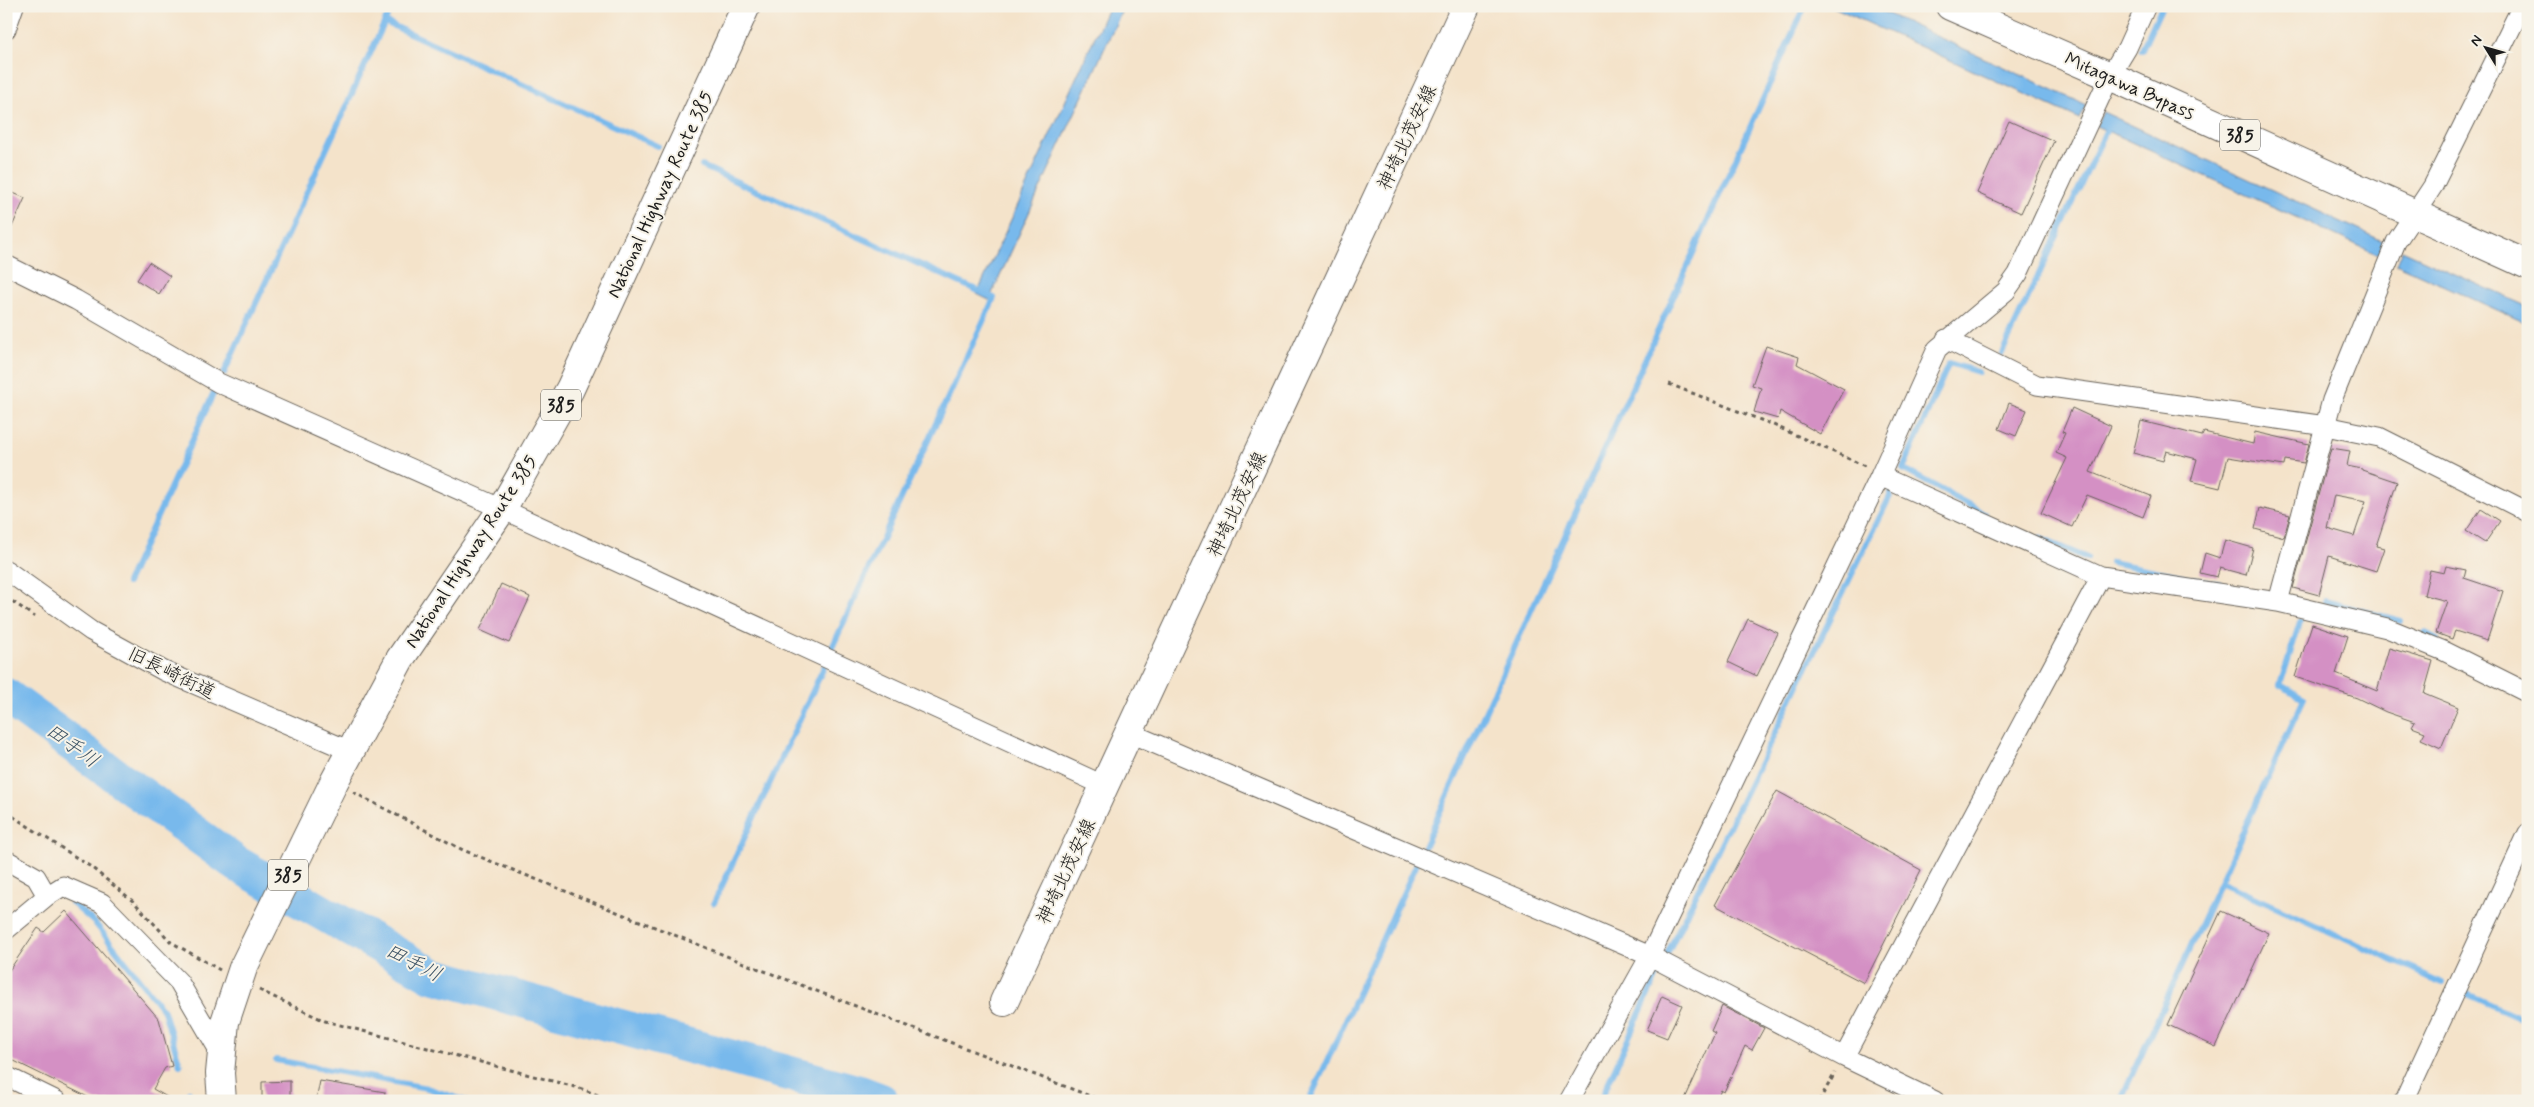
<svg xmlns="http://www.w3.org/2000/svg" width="2534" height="1107" viewBox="0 0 2534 1107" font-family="Mynerve,'Klee One',sans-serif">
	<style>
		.water { fill: #78b9ec; stroke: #4a6a84 }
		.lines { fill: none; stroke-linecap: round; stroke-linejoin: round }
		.stream { stroke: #78b9ec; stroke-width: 6 }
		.river { stroke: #78b9ec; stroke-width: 36 }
		.building { fill: #d490c4; fill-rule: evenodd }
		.minor-casing { stroke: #686259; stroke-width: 21 }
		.secondary-casing { stroke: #686259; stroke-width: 30 }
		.trunk-casing { stroke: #686259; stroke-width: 30 }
		.path { stroke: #686259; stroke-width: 3; stroke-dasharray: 4 4; stroke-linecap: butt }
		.minor { stroke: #fff; stroke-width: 19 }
		.secondary { stroke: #fff; stroke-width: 28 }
		.trunk { stroke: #fff; stroke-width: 28 }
		.labels { text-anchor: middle; stroke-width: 4; stroke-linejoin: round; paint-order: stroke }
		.shield { fill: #f7f3e8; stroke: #5e5c59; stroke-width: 1 }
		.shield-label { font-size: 18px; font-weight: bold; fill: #1c1c1c }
		.street-label { font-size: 19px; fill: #1c1c1c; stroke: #f7f3e8 }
		.water-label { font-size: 20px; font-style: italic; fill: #3c5365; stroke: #f7f3e8 }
	</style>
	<rect width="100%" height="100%" fill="#f7f3e8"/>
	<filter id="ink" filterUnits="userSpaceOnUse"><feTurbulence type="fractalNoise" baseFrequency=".02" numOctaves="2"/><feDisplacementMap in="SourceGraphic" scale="10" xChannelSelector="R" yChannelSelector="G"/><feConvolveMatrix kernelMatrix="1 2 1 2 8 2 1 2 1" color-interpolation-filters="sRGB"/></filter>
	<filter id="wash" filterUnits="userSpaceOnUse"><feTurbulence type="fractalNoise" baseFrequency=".0096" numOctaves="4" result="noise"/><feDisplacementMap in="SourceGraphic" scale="20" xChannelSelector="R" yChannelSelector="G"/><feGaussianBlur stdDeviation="1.12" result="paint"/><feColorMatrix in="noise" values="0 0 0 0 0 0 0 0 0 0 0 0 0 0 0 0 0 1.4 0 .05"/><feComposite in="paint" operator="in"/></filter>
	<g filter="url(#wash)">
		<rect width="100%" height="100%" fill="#f4e3ca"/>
		<path class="water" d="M1109,6h15l-135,294 -12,-6z
			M1831,6h40l215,99 -6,14z
			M2103,112l284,131 -6,13 -285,-130z
			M2402,250l126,57v17l-132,-60z"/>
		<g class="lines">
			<path class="stream" d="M385,22l273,124
				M2142,50l20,-44
				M702,166l292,132 -163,352
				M2002,353l104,-222
				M1978,372l-29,-9 -46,106 81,44
				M224,373l168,-367
				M2039,538l48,20
				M2111,562l109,22
				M127,583l87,-191
				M2325,601l76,20
				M2425,633l12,6
				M1424,847l381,-841
				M2220,882l223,101
				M72,903l23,20 69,88 16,54
				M714,903l110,-236
				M1667,954l225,-462
				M2463,992l65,29
				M276,1060l151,28 39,13
				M189,1092l2,9
				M1309,1101l107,-236
				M1600,1101l58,-128
				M2120,1101l184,-403 -24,-13 20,-63"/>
			<path class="river" d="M6,696l231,168 195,111 428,118 21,8"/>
		</g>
		<g id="blocks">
			<path class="building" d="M2009,121l45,20 -33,72 -44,-20z
				M6,190l19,8 -19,42z
				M149,262l21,14 -11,18 -22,-14z
				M1766,346l33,11 -2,7 47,25 -24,45 -40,-23 -2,8 -24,-7 7,-24 -9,-3z
				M2009,403l18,7 -11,26 -17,-7z
				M2072,408l39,18 -21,46 61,24 -8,21 -56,-22 -15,32 -31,-14 26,-55 -11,-5 9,-20 -3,-1z
				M2141,421l61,15 2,-4 49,12 2,-12 54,12 -5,19 -19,-3 -1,6 -56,-9 -8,31 -29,-7 6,-22 -31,-8 -3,10 -30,-8z
				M2331,448l19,3 -3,15 15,3v1l35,12 -21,64 8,2 -8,23 -47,-15 -10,39 -26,-7zM2334,495l32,6 -12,35 -27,-8z
				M2260,508l30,7 -6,22 -29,-8z
				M2481,509l19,12 -15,22 -19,-12z
				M2225,540l28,8 -7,27 -26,-7 -3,9 -17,-4 5,-20 15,5z
				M2446,566l20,4 -2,8 39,13 -16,50 -32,-10 -3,8 -16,-6 11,-32 -23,-6 6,-25 14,3z
				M501,584l29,13 -21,46 -29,-13z
				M1748,619l30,14 -21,43 -29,-14z
				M2312,624l36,12 -12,38 41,17 12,-43 44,13 -9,32 34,14 -17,41 -20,-9 4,-7 -13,-5 3,-5 -29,-10 -29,-14 -62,-21z
				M1777,791l144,79 -57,113 -149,-78z
				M66,911l93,108 13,47 -7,2 -12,21 21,12h-78l-90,-44v-82l32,-47 6,4z
				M2221,911l48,22 -53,114 -48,-22z
				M1662,996l20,9 -15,33 -20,-8z
				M1722,1006l42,22 -12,22 -7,-4 -21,46 -3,-2 -5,11h-32l31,-68 -4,-2z
				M290,1081v20h-28v-19z
				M320,1081l65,11 -1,9h-68z"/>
		</g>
	</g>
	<g filter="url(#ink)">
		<use href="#blocks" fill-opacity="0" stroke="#686259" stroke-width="1"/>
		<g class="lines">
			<g class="minor-casing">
				<path id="minor" d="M6,29l8,-23
					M6,265l70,35 143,83 283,126 603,277
					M1946,339l91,46 289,41 53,11 149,75
					M1880,476l221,100 177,26 109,26 57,23 84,42
					M6,570l85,61 73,40 186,80
					M2278,602l54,-202 64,-158 37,-56 89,-180
					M1130,733l520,223 194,101 91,44
					M6,860l30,17 11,19
					M6,930l41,-34 16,-10 39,17 77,79 42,72
					M1844,1057l257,-481
					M6,1076l51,25
					M1569,1101l81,-145 230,-480 57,-127 69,-58 12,-17 92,-198 17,-28 19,-42
					M2404,1101l124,-268"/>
			</g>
			<g class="secondary-casing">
				<path id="secondary" d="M1004,1002l462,-996"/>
			</g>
			<g class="trunk-casing">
				<path id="trunk" d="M1950,6l160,70 418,189
					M222,1101l-2,-28 5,-51 18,-54 91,-186 66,-123 102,-150 68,-120 176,-383"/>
			</g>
			<path class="path" d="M1669,384l102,40 94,42
				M6,597l29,20
				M353,792l110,58 291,117 349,134
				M6,812l85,55 43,35 37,40 49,28
				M259,990l66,31 254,67 35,13
				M1819,1101l16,-28"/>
			<use href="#minor" class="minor"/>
			<use href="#secondary" class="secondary"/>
			<use href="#trunk" class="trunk"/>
		</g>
	</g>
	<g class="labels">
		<g class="shield">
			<rect x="2220" y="119.5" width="40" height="31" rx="4"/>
			<rect x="541" y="389.5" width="40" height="31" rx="4"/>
			<rect x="268" y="859.5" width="40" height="31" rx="4"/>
		</g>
		<g class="shield-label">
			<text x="2240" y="141">385</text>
			<text x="561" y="411">385</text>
			<text x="288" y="881">385</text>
		</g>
		<g class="street-label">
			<text transform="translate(2130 85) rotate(24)" y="7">Mitagawa Bypass</text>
			<text transform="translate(1406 137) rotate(-65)" y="7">神埼北茂安線</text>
			<text transform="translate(659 194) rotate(-65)" y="7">National Highway Route 385</text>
			<text transform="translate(1236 504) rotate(-65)" y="7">神埼北茂安線</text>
			<text transform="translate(470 551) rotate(-57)" y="7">National Highway Route 385</text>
			<text transform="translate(172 672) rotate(26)" y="7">旧長崎街道</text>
			<text transform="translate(1065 871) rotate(-65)" y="7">神埼北茂安線</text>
		</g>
		<g class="water-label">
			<text transform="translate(73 745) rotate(36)" y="7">田手川</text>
			<text transform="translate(414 962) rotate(27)" y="7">田手川</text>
		</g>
	</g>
	<rect width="2534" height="1107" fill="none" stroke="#f7f3e8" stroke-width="25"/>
	<g transform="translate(2486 48) rotate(307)" stroke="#f7f3e8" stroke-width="4" paint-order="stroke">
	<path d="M0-4L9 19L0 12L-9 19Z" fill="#1c1c1c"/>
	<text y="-8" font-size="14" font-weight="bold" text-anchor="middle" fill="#1c1c1c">N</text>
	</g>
</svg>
